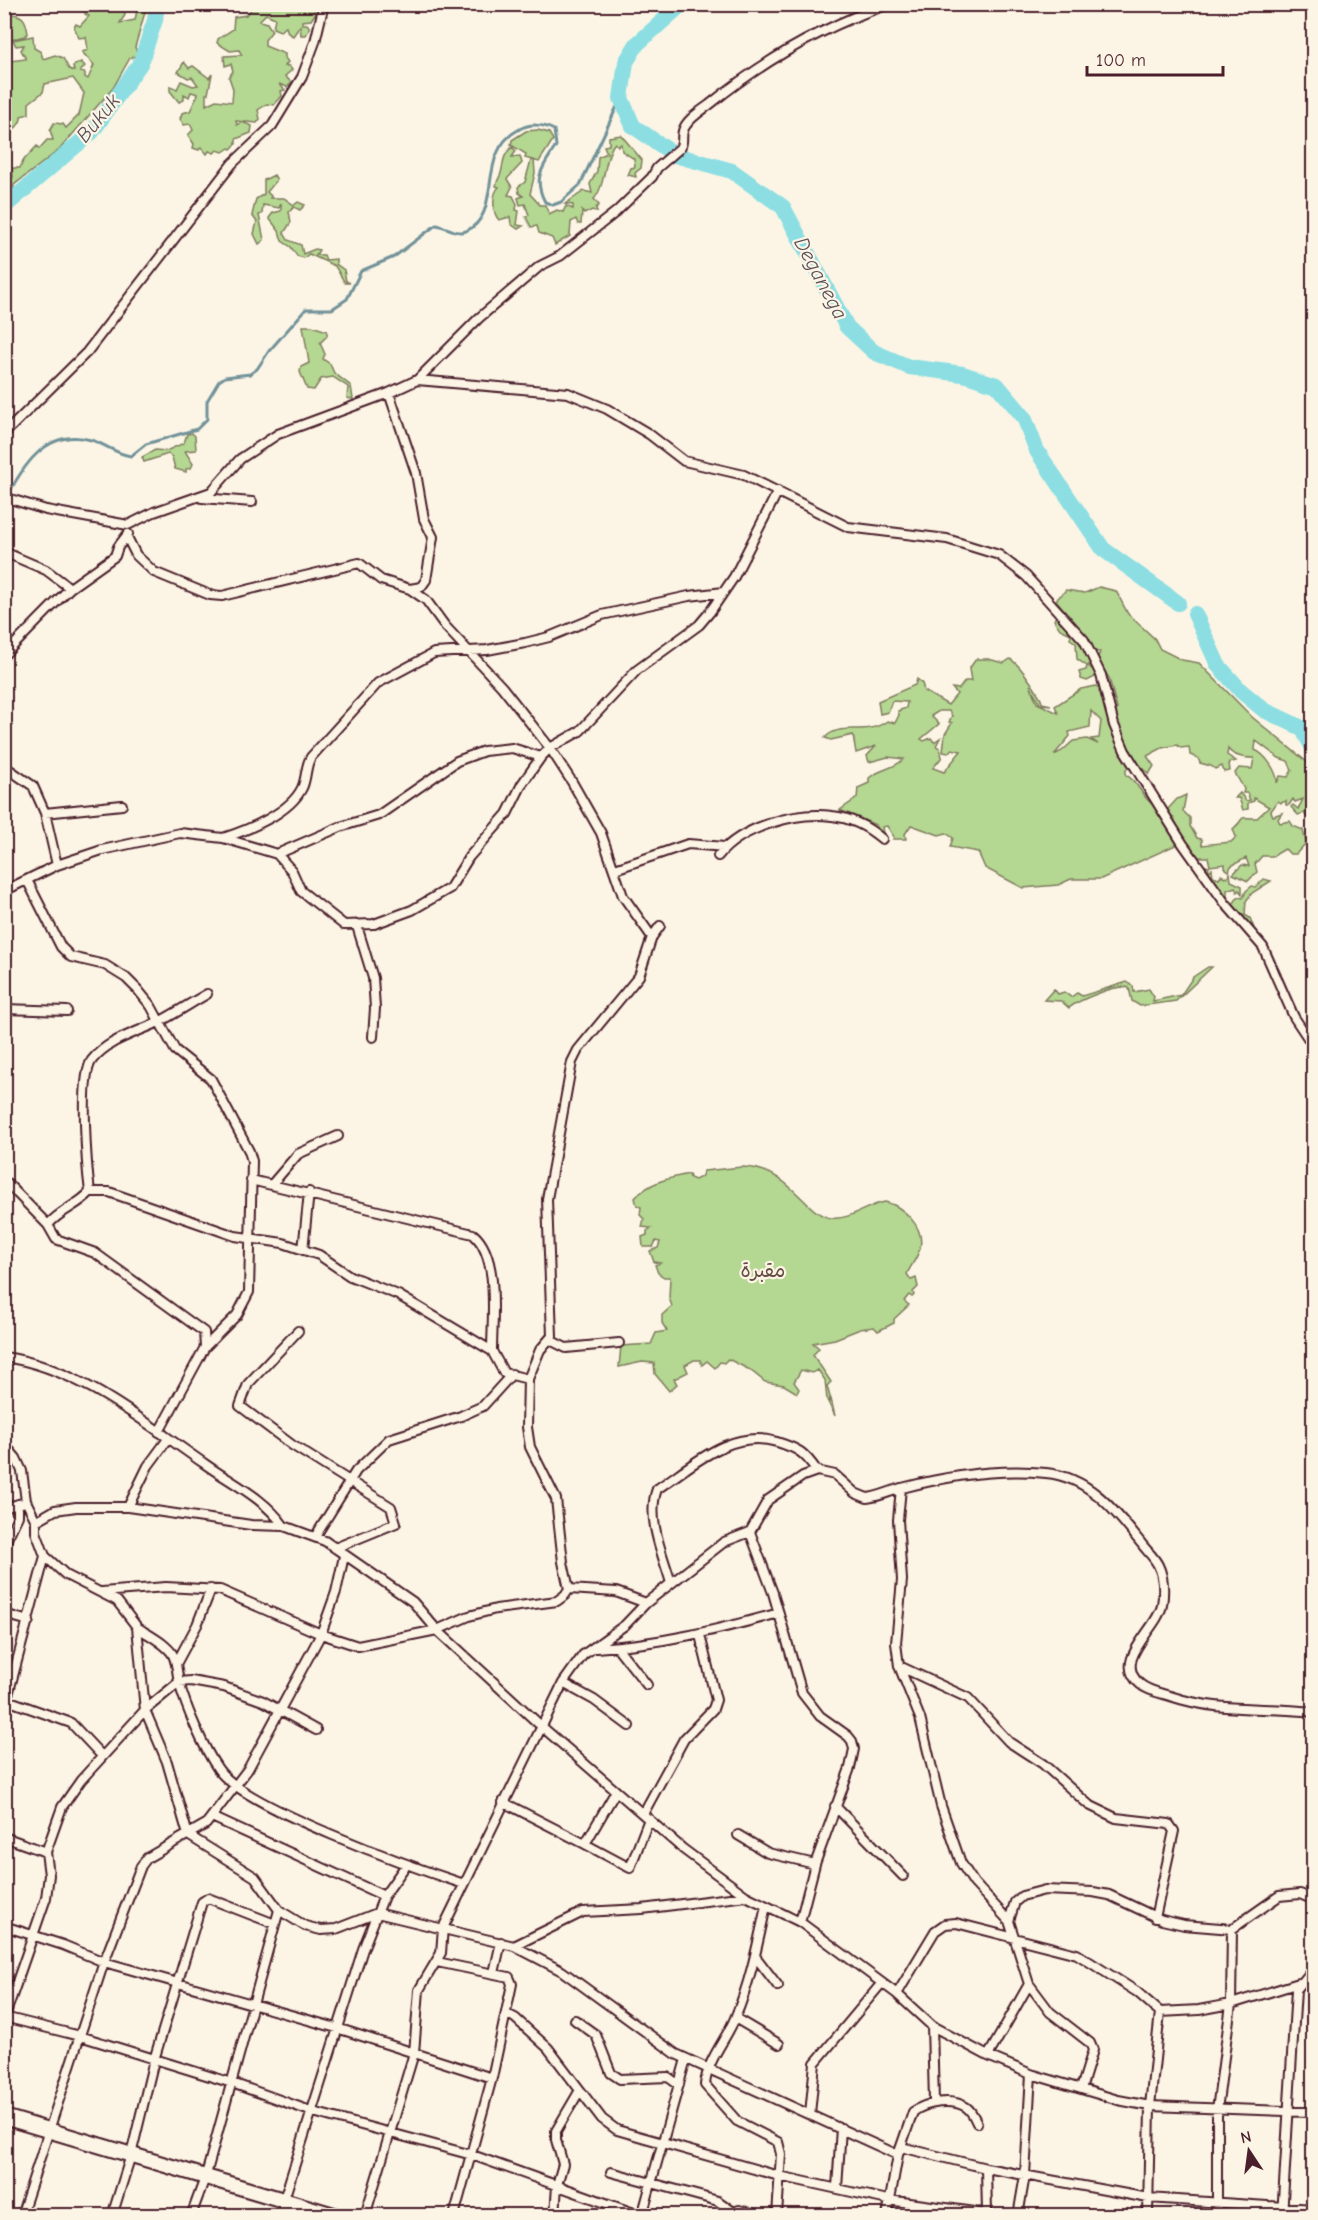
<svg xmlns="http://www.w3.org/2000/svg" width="1318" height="2220" viewBox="0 0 1318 2220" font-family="'Comic Neue','Playpen Sans Arabic',sans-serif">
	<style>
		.green { fill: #b4d791; stroke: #7f7b5e; stroke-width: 1.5; fill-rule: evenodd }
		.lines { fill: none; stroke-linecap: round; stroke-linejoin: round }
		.stream { stroke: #729299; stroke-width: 3 }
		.river { stroke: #8cdee2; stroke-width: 16 }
		.street-casing { stroke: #4a1f2b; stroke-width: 12 }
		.highway-casing { stroke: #4a1f2b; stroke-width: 18 }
		.street { stroke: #fcf5e5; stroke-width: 8 }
		.highway { stroke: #fcf5e5; stroke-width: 14 }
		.labels { text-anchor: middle; stroke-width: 4.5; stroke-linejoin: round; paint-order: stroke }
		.park-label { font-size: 20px; fill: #644d44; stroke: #fcf5e5 }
		.water-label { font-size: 21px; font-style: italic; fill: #5a4f59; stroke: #fcf5e5 }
	</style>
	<rect width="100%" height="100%" fill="#fcf5e5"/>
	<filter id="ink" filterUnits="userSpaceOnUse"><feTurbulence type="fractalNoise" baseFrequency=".0167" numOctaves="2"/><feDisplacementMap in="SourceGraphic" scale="12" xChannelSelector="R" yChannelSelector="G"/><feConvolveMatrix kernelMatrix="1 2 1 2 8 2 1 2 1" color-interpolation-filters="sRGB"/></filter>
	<g filter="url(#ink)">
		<path class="green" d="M5,5l4,2 3,7c13,1 14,8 16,19l-3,3 -20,5z
			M87,5l11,3 2,-3h24l1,10 -5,8 15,-3 3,-15h9l-12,42 3,8 -8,3 -17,30 -54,62 -45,35 -1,11 -8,7v-44l5,2 -4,9 3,6 4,1 -1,-9h8l3,-7 14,-15 2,3 8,-9h6l-3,-10 4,-7 9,1 3,4 13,-13 5,-22 -11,-15 -28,6 -2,8 -14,11v11l-8,2c1,7 -7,15 -14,16l-2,5v-88l5,12 16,-2 -5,-9 3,-5 -8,1 -3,-6 20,-4 1,12 7,4 2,7 12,-4 8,3 6,11 5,2 -1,-5 8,-4 4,4 -5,6 5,1v4l3,2 6,-14 -12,-13 6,-2 -2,-13 -7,1 -5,-11 2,-3 4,2 9,-10 -4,-2z
			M255,5h64l-5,3 1,6 -4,6 -9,1v3h5l3,4 -4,7h-5l-1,-9 -7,10 -5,-3 -2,-6 -6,4 -7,-3 2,-10 -9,-4 -7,7 8,2 5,8 -7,9v6l20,8v4l3,4 -3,4h4l3,4 -7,6 7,7 -5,4 -8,-3 6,6 -4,1 1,5 -8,9 -7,-1 -9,6 2,9 -3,4 -21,-2 1,4 5,-3 10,4 -1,7 -15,6v5l-5,5 -2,-1 -6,4 -6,-2 -3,3 -5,-2 -2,3 -6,-7 -2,3 -6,-2 1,-4 -6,-9 5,-5 -3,-6 -6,1 -4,-6 2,-6 8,-2 8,-17 -7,-2 -2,5 -5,-3v6l-5,2 -9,-11v-5l7,3 4,-8 12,5 5,-1 -6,-8 -4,1 -10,-6 6,-10 5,6 4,-2 16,12 3,-4 -4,20h-2v11l10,-5 16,2 1,-13 -4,-12 4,-6 -2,-7 -6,2 -1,-10 18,-1 -3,-5 -9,1 -13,-8 1,-4 15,-10 1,-12 12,-2z
			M538,130l11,3 4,7 -14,22 -14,-4 1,-4 -15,-9 1,-5 14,-9z
			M621,135l21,25 -1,8 -6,5 1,4 -8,-2 3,-7 4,-1 -1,-8 -12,-8 -1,-7 -3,2 -3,-3c-11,12 -9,43 -21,56l5,6 -3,3 1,4 -5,-2 -8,4 -2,-3 -1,13h-3l-2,-5 -5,3 -1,14 -15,9 -3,-7 -13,-5 -2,-7 -6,1 -5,-10 3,-2 -4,-11 -5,1 -2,-7 5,-2 -4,-3 -1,-6 7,-5 6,-22h3l1,13 -5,21 10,11h5l4,9 8,-4 6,2 3,-6 7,3v-4l-8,-1 19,-13 8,2 -2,-9 7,-13 1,-14 9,-4 -3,-7 5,-1v-8z
			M512,147l4,4 -4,6 8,-1 2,7 -15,16 5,8 -4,8 5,1 4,8 -1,6 3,1 -2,14 6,1 -5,3 -7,-5 -1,-7 -11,3c-7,-7 -7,-27 0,-33l-3,-1c1,-6 3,-7 5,-13 3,-11 1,-17 11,-26z
			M274,175l3,5 -10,12 4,4 -1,2h14l10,7 4,-3 7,3 -5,5 -6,-3 -5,5 2,10 -7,11 4,7 13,5 2,9 12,-5 4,1 -3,5h8l2,5 10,-1v5l8,6 2,11 4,2h-5l-10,-17 -26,-12 -5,4 -7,-2 -6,-9 -9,-6 -3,-10 -10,-13 4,-5 8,-2v-8l-2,5 -16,-3 -1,9 -3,1 5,25 -5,4 -5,-10 3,-12 -5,-7 4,-16 8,-5v-14z
			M303,326h9l15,5v5l-7,7 5,11 -2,5 7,5 4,9 17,13 2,13 -6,-1 1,-11 -15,-10 -12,2 -7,11 -7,-1 -7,-17 1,-5 8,-4z
			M187,434l5,-1 3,3 1,14 -11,1 8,13 -2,4 -5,1v3l-11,-3 -3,-12 -4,-3 -24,8 -2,-5 13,-7 11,1 18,-8z
			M1099,587l17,4 12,23 27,25 5,10 22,11 17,3 53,54 56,46 5,11v45h-5l-4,-6 -6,2 -7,-8 2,-2 5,4 5,-10 -8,3 -2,-3 -4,6h-3v-4l-5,2 -3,-2 -7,10 2,5 9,-3 -4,6 2,4 10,-2 3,5 10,4 3,13 -10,11h-6l-5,-5 -12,7h-11l-7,8 2,8 -9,9 -15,-7 9,-9 7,1 -3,-8 -15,8 -2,5 -4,-3v-4l-15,2 -2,-9h-11l3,7 9,3 -1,4 4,-2 1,7 6,2 2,-3 6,3 3,-5 1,8 11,5v8l-3,-4 -2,2 -2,-5 -8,3v8l7,5 4,-6 5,1 3,-7 6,-5 4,1 8,-8 7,2 -19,12 -6,8 -1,14 5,3 4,10 -27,-26 -38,-53 -22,-39 10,-11 9,-4 -3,16 7,7v8l7,12 5,1v6l29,-3 5,-5 -3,-8c16,-14 1,-11 24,-11l12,-11 -15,-9v3l-6,2v6l-5,1 -4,-12h-4l5,-5 6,8 4,-1 -3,-7h-4l1,-4 -9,-16 4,-5 13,1 2,-11c-12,0 -21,-2 -26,-9l-1,6 9,6 -7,2 1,8 -6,1 -2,-6 -7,3 -4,-3 -11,-3 -2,-5 -8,-3 -1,-8 -8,1 -4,-3 -15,3 -15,8 7,10 -5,8 -20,-20 -14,-36 2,-9 -8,-31 -12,-19 3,-7 -7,-1 -17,-27 -20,-24 10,-10 19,3zM1256,741l23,17 9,3 4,9 -4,7 -8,-1 -3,7c1,-11 -12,-29 -22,-33z
			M1056,616l5,7 6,1 21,28 3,11 -3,3 7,5v6l-8,4 -6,-2 -2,-7 7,-2 1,-4 -10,-7 -1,-16 -6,-4 1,-5 -11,-5 -6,-9z
			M976,659h12l16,4 6,-4c10,5 31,37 32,44l9,2 -11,-1 -10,-19 7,18 21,10 -3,-7 26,-17 15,-3 4,2 -1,4 3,1c4,10 5,21 7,31 1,9 17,35 23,44l-6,1v6c13,6 17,26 30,31 4,13 15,25 22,38l-77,35h-30l-13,6 -35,3 -38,-20 -7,-16 -28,-5 3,-9 -7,-5 -7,2 -28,-10 -6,9 1,5h-13l1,-2 -7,-11 -5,1 1,6 -3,-1 -4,-7 -36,-15 17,-12 1,-10 11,-5v-5c10,-9 25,-9 35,-19l-16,-2 -19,5 -2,-6 9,-10 -20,7 -3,-18 -22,5 -6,-2c14,-17 41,-1 62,-17l8,2 4,-8 -1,-4 8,-3 1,-6 -15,-1 -4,11 -8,2 -2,-13 37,-16 2,-6 5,4 2,8 24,14 9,-11 -5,-6 7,1 6,-8h6l-2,-12zM939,711h10l3,5 -3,6 3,1 -7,11 -2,18 5,1 4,-4 9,2 -17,21 -11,-4 9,-11 -2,-9 -4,-2 4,-8 -6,4 -3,-4 -7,3 -3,-2 18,-15 -8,-8zM1091,711l10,10 -2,17 -8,1 7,5 -11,-5 -14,2 -11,10 -8,4 16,-19 -1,-4 21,-5z
			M1208,967h4l-36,34 -36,5 -8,-5 -3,-13c-11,-5 -52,13 -60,20l-8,-7 -17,-1 10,-11 4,5 6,-2 7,5 6,-4 5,3 45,-14 6,4 1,6 15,-3 5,8 -1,4 28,-6 12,-18z
			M742,1167c50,1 63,49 90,51 18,2 35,-13 53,-16 18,4 40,25 35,46 -2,9 -9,17 -13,26l4,6 5,-2 2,9 -5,5 1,3 -2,2 -3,-2 -5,6 5,4 -15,14v4l-16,8 -4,-4 -14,2 -25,10 -22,4 6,5 -6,7 18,27 -4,4 3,11 -1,5 2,-3 4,17 -8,-16 -2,-20 -7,-10 -6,3 -11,-3 -7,12 5,7 -2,4 -13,-8 -19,-3 -15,-12 -22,-11 -4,4 -4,-1 -5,6 -8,-7 -5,4 -2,-5h-6l-9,5 3,7 -14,7 3,5 -8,7 -14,-17 -1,-11 -12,-1 -23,5 2,-21 30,-2 5,-11 11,-2 -5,-8v-8l10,-9 -3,-8 1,-21h-6l-6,-4 -3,-8 5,-2 -6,-1 -4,-11 8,-3 2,-6 -4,-1 -3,6h-10l-1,-10 5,-2v-4l4,-3 -9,-1 2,-8 -4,-4 1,-8 -4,-1 -2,-8c14,-16 34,-20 54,-24l1,4 5,2 6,-3 3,-6z"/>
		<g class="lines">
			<path class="stream" d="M4,503c17,-35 42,-76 87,-63 14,4 25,14 40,16l15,-12 51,-15 10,-10v-18l12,-20 6,-4 25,-3 7,-5 12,-18 37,-42h26l15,-10 14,-28 33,-14 42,-32c10,1 20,10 30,6 38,-17 9,-77 52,-101 11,-7 25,-6 36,0l2,16c-13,21 -24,31 -11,56l8,3 8,-3 19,-17 41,-87"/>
			<path class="river" d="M682,4l-45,40 -11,18 -5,36 12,28 42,29 57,16 51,36 64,120 27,25 35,15 54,7 34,11 27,32 13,34 66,98 75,54
				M4,207l88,-75 48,-68 15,-44 2,-16
				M1195,614l23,51 23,26 23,19 38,18 12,22"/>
			<g class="street-casing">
				<path id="street" d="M417,380l62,-62 61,-52 20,-10 56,-44 36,-35 5,-9 23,-20c4,-6 1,-11 3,-17 3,-11 18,-20 26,-26 53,-43 115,-79 180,-101
					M389,393l27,80 8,46 9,18 -7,43 -5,7 -11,2
					M4,434l83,-82 145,-188 40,-38 30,-49 13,-35 9,-38
					M4,497l42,13 82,15 26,-13 57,-20 29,-33 38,-25 111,-41 28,-13 151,13 39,16 42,25 35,27 60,14 104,52 99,12 52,16 27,21 58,64 17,35 13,50 11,26 58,93 42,59 38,44 31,70 20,30
					M202,498l50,4
					M127,537l9,18 18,17 56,23 12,1 137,-33 22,17 29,9 16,11 19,26 57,61 48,61 22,34 29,51 22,63 29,41
					M4,552l42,18 24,18
					M4,655l66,-67 45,-32 3,-9 10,-13
					M4,766l29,20 12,27 12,52
					M45,813l77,-8
					M223,838c25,-8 67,-25 79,-50 5,-10 3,-22 9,-31l67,-74 56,-30 53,-3 38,-7 24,-6 53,-22 87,-19 35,-4
					M277,854l63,-27 39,-12 78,-54 27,-10 28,-3 29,9
					M718,856c23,-29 78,-45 114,-40 19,2 36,11 50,23
					M615,869l73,-25 37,3
					M27,880l34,67 10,10 34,8 21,13 12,12 13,16 24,44 36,29 38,72 3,10 -3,131 -12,23 -32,32
					M4,891l53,-26 45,-15 78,-17 43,5 54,16 15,17 9,20 43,34 30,-1 38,-14 38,-22 19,-31 38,-43 15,-30 19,-27 9,-9 30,-17 57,-61 62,-45 11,-13 24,-35 44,-86
					M357,926l16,52 2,30 -2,29
					M4,1009l63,2
					M4,1180l44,45
					M251,1180l222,54c27,22 19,84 19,117
					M273,1183l25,-29 40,-18
					M90,1192h19l126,44 48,7 36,12 31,21 48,19 94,56 12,22 24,6
					M303,1250l6,-58
					M298,1331l-50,53 -8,22 52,39 99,62 5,16 -61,25
					M550,1340l16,8 53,-5
					M4,1357c75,10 141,66 201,107 28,20 58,33 79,62
					M159,1432l46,-85 -1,-15 -109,-79 -39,-14 -8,-14c12,-15 30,-19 42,-33 -3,-23 -11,-115 2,-132 17,-21 44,-27 67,-38 17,-9 32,-19 48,-28
					M4,1444l12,14 6,13 4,30 10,20v11l9,24 21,19 51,26 20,26 8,83 22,52 21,73 67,42 24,33 26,16 16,4 15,-1 41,-16 137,33 48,25 114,83 222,101
					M901,1488l-3,32 4,60 -6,63 3,23 21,52 21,88 20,57 13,20 35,38
					M128,1507l20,-41 20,-27
					M4,1508l18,-5
					M36,1521l19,-11 21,-3h52l123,18 33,1 41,15 88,61 24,28 103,95 143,124 63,47 54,26 97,72 35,32 56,30 43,18 87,26 32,6 164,6
					M750,1532l23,61 29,100 18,23 28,20 4,5 2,8 -4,19 -35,96 -15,58
					M315,1537l41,-66 33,-32 72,-23 22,-10 29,-32
					M4,1545l14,-29v-12
					M671,1583c-8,-28 -25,-65 -14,-94 36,-24 74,-61 120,-47 22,7 27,10 40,29
					M569,1589l47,3 30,11
					M102,1592l64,-5 54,3 101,44 37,12 79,-16 32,-14 27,-7 61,-8 8,-6 4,-6 -6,-27 -7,-63 -26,-52 -3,-20 1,-48 12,-29 12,-14 -5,-137 25,-137 6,-12 61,-74 13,-39 8,-11
					M4,1614l25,7
					M137,1627c11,8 29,16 36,28 4,8 4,18 6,27 7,26 24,65 39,87 25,38 197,99 246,115
					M617,1647l30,38
					M596,1648c64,-4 122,-18 183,-35
					M176,1664l21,-39 14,-36
					M899,1666l69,32 41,44 34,22 46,41 27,13 53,6 5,7 -19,87
					M563,1683l31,17 35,26
					M7,1700l64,23 31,33
					M4,1710l41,-154
					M503,1802l82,42 31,-53
					M835,1806l68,70
					M643,1814l41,-75 29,-30 3,-9 -16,-65
					M212,1817l172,79
					M738,1835l30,18 47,11
					M4,1837l42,15
					M585,1844l45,24 19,-49
					M766,1906c-8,37 -16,77 -31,112 -9,22 -28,42 -30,67l32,36 41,21 3,12 -4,62
					M4,1926l59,19 41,17 236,67 152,49
					M514,1946l69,-34 59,-3 104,-13
					M755,1956l23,30
					M437,1962l72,15 3,7 -20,94 -38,138
					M494,1973l7,-31
					M897,1994l38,-63 10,-7 11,-1 121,31 60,38 23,20 39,-2 32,-6 68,-21
					M507,2014l8,4 33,30 54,71 15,11 162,46 109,24 116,16
					M4,2017l76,19 152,47 81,29 159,43 170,61
					M735,2018l44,26
					M4,2019l42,-121 3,-23 -3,-23 16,-45 19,-27 64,-70 34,-28 12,-1 33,6 39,14 53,29
					M575,2020l21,15 15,38 9,6 48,-2 11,8
					M932,2026l2,76
					M988,2056l41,-72
					M1081,2089l12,-39 -3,-7 -40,-31 -21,-28 -20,-63 6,-19 7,-6 23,-6 48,2 16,3 53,25 22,5 48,4
					M810,2114l5,-51 66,-79
					M901,2147l85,21 162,30 166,11
					M986,2168l1,45
					M611,2172l107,29 14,10
					M837,2188l4,-60
					M21,2216l83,-254 37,-96 6,-8 59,-34 42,-55 73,-135 15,-42 8,-36
					M112,2216l19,-61 23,-95 48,-158 6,-4 67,26
					M191,2216l15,-41 73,-265
					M282,2216l2,-17 79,-250 21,-53 22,-31
					M365,2216l49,-163 5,-63 22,-37 2,-25 120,-245 20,-28 42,-30 21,-22 78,-61 26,-10 18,-32 35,-24 14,-5 18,4 20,18 12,5c12,-1 23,-7 35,-10 46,-12 96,-20 144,-15 44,4 70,39 95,70 5,7 13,14 17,22 6,12 6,27 4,40 -4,24 -51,55 -22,79 8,7 20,9 30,12 51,17 91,10 144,16
					M555,2216l2,-31 6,-21 -7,-24v-9l24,-41
					M642,2216l44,-157
					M724,2216l15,-6 25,6
					M887,2216l11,-61 15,-43c13,-10 39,-14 53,-5 6,4 8,10 11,16
					M1018,2216l7,-41 6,-101
					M1148,2216l2,-110 10,-94
					M1217,2216v-106l14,-106 1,-75 47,-33 21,-2 14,6
					M1282,2216l14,-226 18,-22"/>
			</g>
			<g class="highway-casing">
				<path id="highway" d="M4,2117l333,99"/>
			</g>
			<use href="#street" class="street"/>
			<use href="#highway" class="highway"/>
		</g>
	</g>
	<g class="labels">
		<g class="park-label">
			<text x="763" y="1277">مقبرة</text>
		</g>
		<g class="water-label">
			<text transform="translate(98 118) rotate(-50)" y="7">Bukuk</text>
			<text transform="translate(821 278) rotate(62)" y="7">Deganega</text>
		</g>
	</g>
	<rect width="1318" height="2220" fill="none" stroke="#fcf5e5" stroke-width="24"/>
	<rect x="12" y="12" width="1294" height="2196" fill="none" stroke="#4a1f2b" stroke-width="2" filter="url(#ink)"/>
	<g transform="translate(1249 2151) rotate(347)" stroke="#fcf5e5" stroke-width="4.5" paint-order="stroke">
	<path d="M0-4.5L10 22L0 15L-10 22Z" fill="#4a1f2b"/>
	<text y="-9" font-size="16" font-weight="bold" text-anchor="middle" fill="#4a1f2b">N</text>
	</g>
	<path d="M1087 66v9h136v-9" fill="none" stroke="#4a1f2b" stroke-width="3"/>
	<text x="1096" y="66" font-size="18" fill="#4a1f2b" stroke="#fcf5e5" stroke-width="4.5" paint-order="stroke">100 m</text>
</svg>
